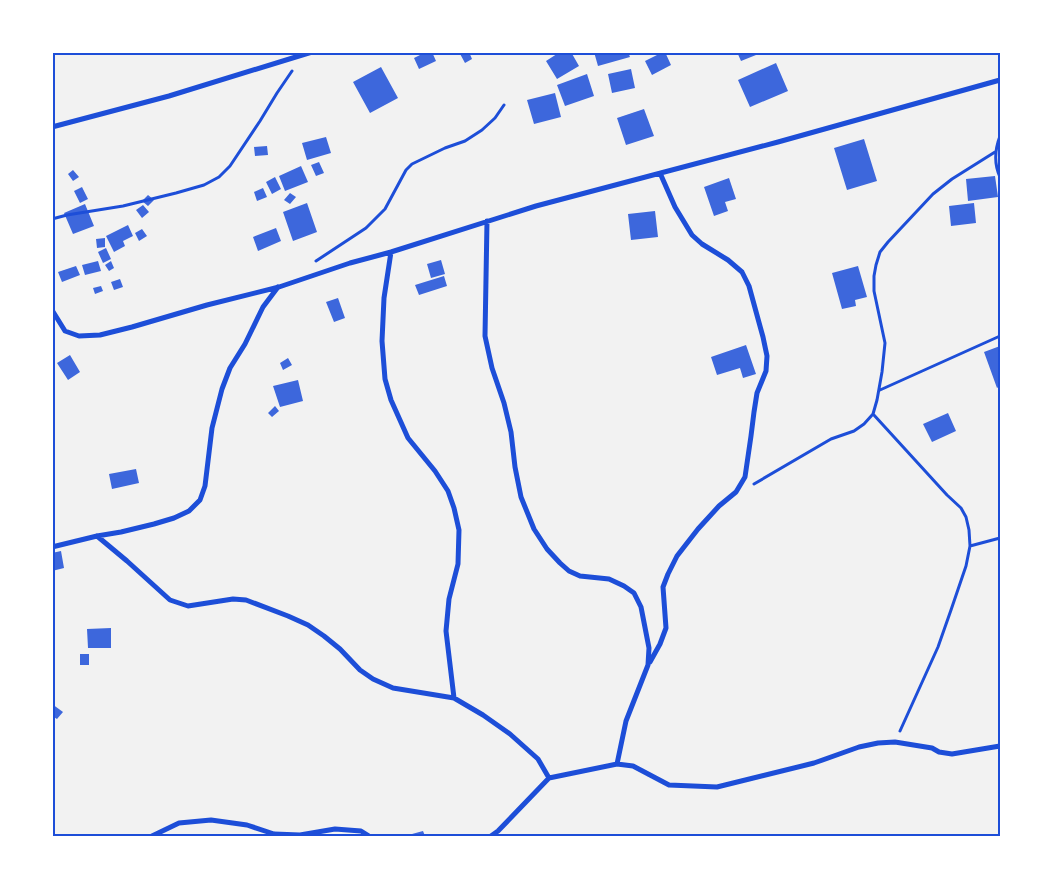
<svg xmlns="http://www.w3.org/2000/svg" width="1053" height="889" viewBox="0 0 1053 889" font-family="Barlow,sans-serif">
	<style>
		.building { fill: #3d67dc }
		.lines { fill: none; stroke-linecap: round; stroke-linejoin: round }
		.path { stroke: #1d4ed8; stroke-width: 3 }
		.minor { stroke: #1d4ed8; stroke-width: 5 }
		.neatline { fill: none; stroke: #1d4ed8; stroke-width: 2 }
	</style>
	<rect width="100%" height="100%" fill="#f2f2f2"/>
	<path class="building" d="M426,52h6l4,9 -17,8 -5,-11z
		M459,52h10l3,7 -7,4z
		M560,52h11l8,14 -22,13 -11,-18z
		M594,52h34l2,5 -32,9z
		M663,52h2l6,13 -19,10 -7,-14z
		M737,52h24v1l-20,8z
		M776,63l12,28 -38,16 -12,-27z
		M381,67l17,31 -28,15 -17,-31z
		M631,69l4,19 -23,5 -4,-19z
		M587,74l7,22 -29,10 -8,-21z
		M555,93l6,24 -27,7 -7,-24z
		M644,109l10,27 -28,9 -9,-27z
		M326,137l5,16 -24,7 -5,-17z
		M864,139l13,42 -30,9 -13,-42z
		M267,146l1,9 -13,1 -1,-9z
		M319,162l5,11 -8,3 -5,-11z
		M301,166l7,16 -23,9 -6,-15z
		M73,170l6,7 -6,4 -5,-7z
		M995,176l3,21 -30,4 -2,-22z
		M275,177l6,12 -9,5 -6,-12z
		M729,178l7,21 -11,3 3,9 -14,5 -10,-29z
		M82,187l6,12 -8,4 -6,-12z
		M263,188l4,9 -10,4 -3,-9z
		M290,193l6,4 -6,7 -6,-4z
		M148,195l6,5 -6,6 -6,-5z
		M307,203l10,29 -24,9 -10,-29z
		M974,203l2,20 -25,3 -2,-20z
		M85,204l9,22 -21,8 -9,-21z
		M143,205l6,7 -7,6 -6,-8z
		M655,211l3,26 -27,3 -3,-26z
		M128,225l5,11 -10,5 2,5 -11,6 -8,-16z
		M276,228l5,13 -23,10 -5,-14z
		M142,229l5,7 -8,5 -4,-8z
		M105,238v9l-8,1 -1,-9z
		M106,248l5,11 -8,4 -5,-11z
		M441,260l4,14 -14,4 -4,-14z
		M98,261l3,10 -16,4 -3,-10z
		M111,261l3,7 -5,3 -4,-6z
		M76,266l4,9 -18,7 -4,-10z
		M858,266l9,31 -12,3 1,6 -14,3 -10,-36z
		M444,276l3,10 -28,9 -4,-10z
		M120,279l3,8 -9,3 -3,-8z
		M101,286l2,5 -8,3 -2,-6z
		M338,298l7,20 -11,4 -8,-20z
		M746,345l10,29 -13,4 -3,-10 -23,7 -6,-18z
		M1000,346v40l-3,2 -13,-36z
		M70,355l10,17 -12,8 -11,-17z
		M288,358l4,7 -9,5 -3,-7z
		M298,380l5,21 -23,6 -7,-21z
		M275,406l4,5 -7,6 -4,-4z
		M948,413l8,18 -24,11 -9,-18z
		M136,469l3,14 -27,6 -3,-15z
		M61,551l3,17 -12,3v-18z
		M111,628v20h-23l-1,-19z
		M80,654h9v11h-9z
		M52,704l11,8 -6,7 -5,-3z
		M423,831l2,5h-12l-1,-2z"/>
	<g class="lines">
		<path class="path" d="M1000,136c-5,13 -6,28 0,41
			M52,219l15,-4 56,-9 53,-13 28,-8 15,-8 11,-11 30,-45 17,-28 15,-22
			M316,261l50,-33 19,-19 21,-39 6,-6 33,-16 20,-7 17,-11 13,-12 9,-13
			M880,390l120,-54
			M873,414l74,81 14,13 5,9 3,13 1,16 -4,20 -15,44 -13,37 -38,84
			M754,484l77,-45 23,-8 10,-7 9,-10 4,-14 5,-28 3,-29 -11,-52v-15l2,-11 4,-13 8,-10 45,-48 19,-15 43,-27
			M970,546l30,-8"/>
		<path class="minor" d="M52,127l117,-31 143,-44
			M487,221l-2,115 7,32 12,35 7,29 4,35 6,30 13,32 13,20 13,14 9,8 11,5 29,3 15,7 10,7 7,14 8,41 -1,17 -22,56 -9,43
			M391,252l-7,46 -2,43 3,38 6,21 17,38 27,33 13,20 6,17 5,22 -1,34 -9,35 -3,32 8,67
			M52,310l13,21 14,5 21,-1 32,-8 75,-22 72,-18 71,-24 41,-11 145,-46 242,-64 222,-62
			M97,536l30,25 43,39 18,6 45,-7 13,1 42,16 20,9 16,11 16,13 20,21 13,9 20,9 61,10 29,17 27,19 28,25 11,19
			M52,547l45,-11 24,-4 33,-8 20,-6 15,-7 11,-11 5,-14 7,-58 10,-39 8,-21 15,-24 18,-37 15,-20
			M650,662l10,-18 6,-16 -3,-41 5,-13 9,-18 21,-27 21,-23 17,-14 9,-15 6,-41 3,-24 3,-19 9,-22 1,-15 -4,-19 -14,-51 -7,-14 -14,-12 -26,-16 -10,-9 -17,-28 -15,-34
			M152,836l27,-13 32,-3 36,5 27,9 26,1 35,-6 26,2 8,5
			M491,836l7,-5 51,-53 68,-14 16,2 36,19 48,2 97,-24 45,-16 19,-4 17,-1 37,6 7,4 13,2 48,-8"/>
	</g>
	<rect width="1053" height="889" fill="none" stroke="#ffffff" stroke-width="108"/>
	<rect x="54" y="54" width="945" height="781" class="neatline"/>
</svg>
